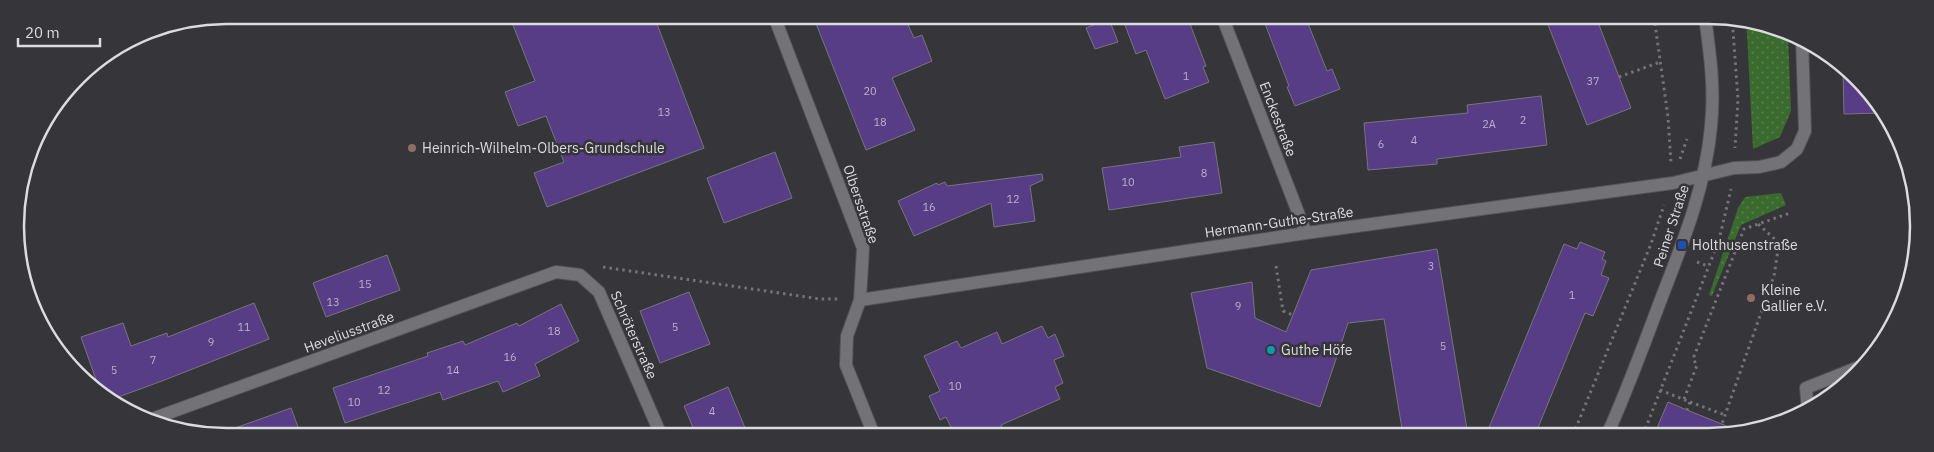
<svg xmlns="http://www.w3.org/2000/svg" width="1934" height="452" viewBox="0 0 1934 452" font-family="'IBM Plex Sans',sans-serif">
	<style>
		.grass { fill: url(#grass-dots) }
		.building { fill: #573c86; stroke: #76757b }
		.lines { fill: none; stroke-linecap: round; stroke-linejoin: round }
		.minor-casing { stroke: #525156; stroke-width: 14 }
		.path { stroke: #747377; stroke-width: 3; stroke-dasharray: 2.5 4; stroke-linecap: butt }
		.minor { stroke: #737277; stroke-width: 12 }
		.education-dot { fill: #8d6e63; stroke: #36353a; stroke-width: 2 }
		.transit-dot { fill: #1a4fb4; stroke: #36353a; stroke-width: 2 }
		.culture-dot { fill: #0f9aa8; stroke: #36353a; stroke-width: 2 }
		.labels { text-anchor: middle; stroke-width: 5; stroke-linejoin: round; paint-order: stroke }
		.number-label { font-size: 11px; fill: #bbb3c8 }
		.street-label { font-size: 14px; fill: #dcdbde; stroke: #36353a }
		.poi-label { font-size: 14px; fill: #dcdbde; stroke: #36353a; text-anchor: start }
		.rim { fill: none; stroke: #dcdbde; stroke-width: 2.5 }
	</style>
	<defs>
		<pattern id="grass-dots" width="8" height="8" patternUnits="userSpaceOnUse" patternTransform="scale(1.25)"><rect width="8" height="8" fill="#3a6a2e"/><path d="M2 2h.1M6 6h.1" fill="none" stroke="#567f4c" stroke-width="1.8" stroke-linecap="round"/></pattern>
	</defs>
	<rect width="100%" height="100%" fill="#36353a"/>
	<path class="grass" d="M1745,20l43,15 3,76 -11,26 -27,12 -6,-115z
		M1781,193l5,12 -45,20 -29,71 -3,-1 29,-87 7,-11z"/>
	<path class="building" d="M509,15l145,1 50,132 -157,59 -13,-34 30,-11 -18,-46 -28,10 -13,-34 30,-11z
		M813,16h91l10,22 8,-3 10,26 -40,17 23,52 -49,20z
		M1148,16h39l19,50 -3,1 6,15 -44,17 -19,-49 -10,4 -11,-29z
		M1262,16h43l22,55 5,-2 8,20 -45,17 -8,-19 2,-1z
		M1545,17h51l35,91 -44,17z
		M1109,19l9,23 -23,7 -9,-21z
		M1843,69l33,29 7,15 -39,1z
		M1541,96l6,49 -110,14v5l-69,6 -4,-47 104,-10 -1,-8z
		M1214,142l8,51 -113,17 -7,-42 79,-11 -2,-10z
		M775,152l17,46 -68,25 -17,-45z
		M1042,174l1,6 -13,6 5,35 -41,6 -3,-24 -77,33 -16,-35 39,-18 1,2 7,-3 2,4z
		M1580,242l25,10 -3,7 4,2 -5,14 8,3 -16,38 -8,-3 -50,122h-49l78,-191 13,5z
		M1437,249l31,186h-65l-19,-116 -36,4 -28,84 -113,-39 -16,-75 61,-11 3,36 31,14 25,-62z
		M387,255l13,35 -74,27 -13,-34z
		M689,292l21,52 -50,19 -20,-52z
		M254,303l15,36 -107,42 -52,19 -10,-9 -19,-54 42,-14 8,23 36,-13 1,4z
		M561,304l18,37 -44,23 5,12 -37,16 -5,-11 -55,19 -3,-8 -95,31 -12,-35 95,-32 -1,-3 36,-12 2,4 52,-22 2,3z
		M1042,326l6,12 7,-4 9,22 -10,4 9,23 -8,4 5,12 -59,26 4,10h-50l-9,-18 -6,3 -11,-24 11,-5 -16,-35 33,-15 4,7 36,-16 5,12z
		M728,387l20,48h-52l-12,-29z
		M1668,402l19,8 57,23 -9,2h-81z
		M291,408l10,27h-77v-3z"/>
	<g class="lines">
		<g class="minor-casing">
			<path id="minor" d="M774,16l89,232 -3,52 -13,36 -1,29 28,70
				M1222,16l84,217
				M860,300l446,-67 367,-50 61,-15 25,-1 22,-5 16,-13 8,-18 -3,-92
				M1808,411l-2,-23 58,-23
				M152,419l404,-147 24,3 19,17 62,143
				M1607,435c21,-46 38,-94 56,-141 21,-54 43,-110 48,-168 4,-37 -1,-72 -6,-109"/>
		</g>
		<path class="path" d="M1654,17l14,100 3,46
			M1732,17l6,82 -3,49
			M1619,77l41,-15
			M1680,159l7,-20
			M1697,262l11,4
			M1276,266l7,45 10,4
			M603,267l217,32h20
			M1660,390l30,12 -3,8
			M1684,399l13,-34 -4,-6 51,-130 46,-16
			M1690,402l35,13
			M1573,435l78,-191 13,-39
			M1643,435l76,-195 12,-51
			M1718,435l56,-159 5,-33 -22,-20"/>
		<use href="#minor" class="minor"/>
	</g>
	<g class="education-dot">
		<circle cx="412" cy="148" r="5"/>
		<circle cx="1751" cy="298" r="5"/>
	</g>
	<rect class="transit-dot" x="1677" y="240" width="10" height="10" rx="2.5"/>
	<circle class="culture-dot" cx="1271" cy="350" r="5"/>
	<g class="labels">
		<g class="number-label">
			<text x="1186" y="80">1</text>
			<text x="1593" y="85">37</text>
			<text x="870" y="95">20</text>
			<text x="664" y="116">13</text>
			<text x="1523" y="124">2</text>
			<text x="880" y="126">18</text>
			<text x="1489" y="128">2A</text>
			<text x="1414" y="144">4</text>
			<text x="1381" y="148">6</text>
			<text x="1204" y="177">8</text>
			<text x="1128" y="186">10</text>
			<text x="1013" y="203">12</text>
			<text x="929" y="211">16</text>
			<text x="1431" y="270">3</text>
			<text x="365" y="288">15</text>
			<text x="1572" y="299">1</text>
			<text x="333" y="306">13</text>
			<text x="1238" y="310">9</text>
			<text x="244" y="331">11</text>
			<text x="675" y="331">5</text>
			<text x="554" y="335">18</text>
			<text x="211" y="346">9</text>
			<text x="1443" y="350">5</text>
			<text x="510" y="361">16</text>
			<text x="153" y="364">7</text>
			<text x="114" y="374">5</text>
			<text x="453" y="374">14</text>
			<text x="955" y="390">10</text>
			<text x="384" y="394">12</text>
			<text x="354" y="406">10</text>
			<text x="712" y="415">4</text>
		</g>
		<g class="street-label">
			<text transform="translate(1278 119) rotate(69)" y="5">Enckestraße</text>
			<text transform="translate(861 204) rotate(71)" y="5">Olbersstraße</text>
			<text transform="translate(1279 222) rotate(-8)" y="5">Hermann-Guthe-Straße</text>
			<text transform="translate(1671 226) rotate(-72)" y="5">Peiner Straße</text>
			<text transform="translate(349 332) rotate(-20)" y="5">Heveliusstraße</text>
			<text transform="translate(634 335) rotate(66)" y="5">Schröterstraße</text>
		</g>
		<g class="poi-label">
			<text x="422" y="153">Heinrich-Wilhelm-Olbers-Grundschule</text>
			<text x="1692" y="250">Holthusenstraße</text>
			<text x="1761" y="295">Kleine<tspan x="1761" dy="16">Gallier e.V.</tspan></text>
			<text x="1281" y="355">Guthe Höfe</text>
		</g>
	</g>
	<path d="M0 0H1934V452H0ZM226 24H1708A202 202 0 0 1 1910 226V226A202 202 0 0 1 1708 428H226A202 202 0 0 1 24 226V226A202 202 0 0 1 226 24Z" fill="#36353a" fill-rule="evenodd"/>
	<path class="rim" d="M226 24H1708A202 202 0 0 1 1910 226V226A202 202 0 0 1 1708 428H226A202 202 0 0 1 24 226V226A202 202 0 0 1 226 24Z"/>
	<path d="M18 38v8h82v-8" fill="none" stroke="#dcdbde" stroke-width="2.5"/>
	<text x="25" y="38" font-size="15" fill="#dcdbde" stroke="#36353a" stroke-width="4" paint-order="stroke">20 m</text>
</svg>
